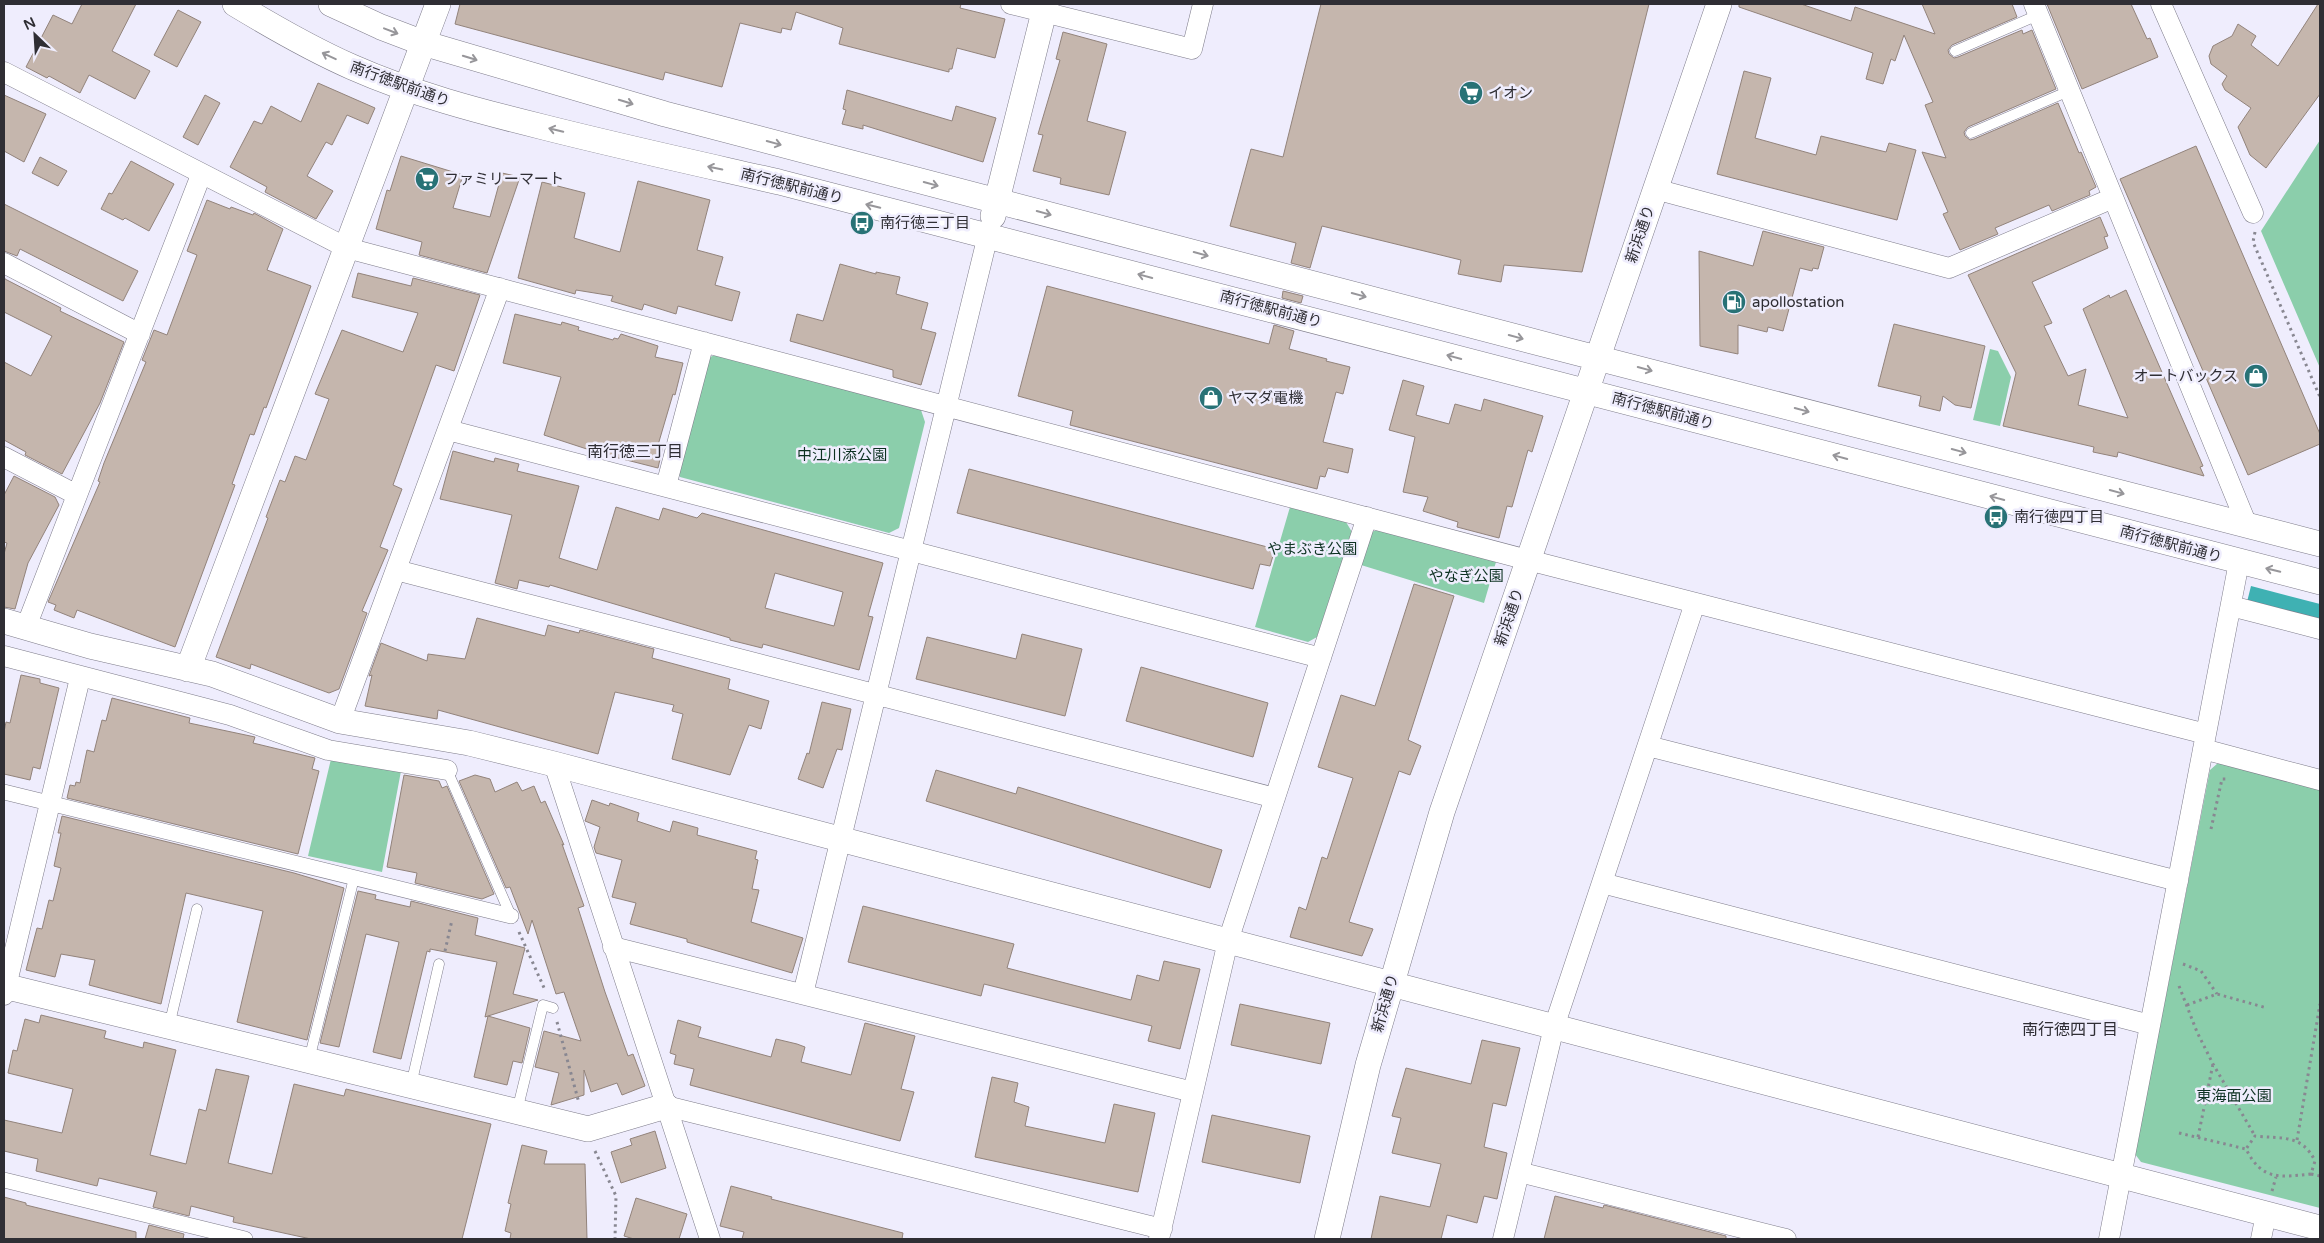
<svg xmlns="http://www.w3.org/2000/svg" width="2324" height="1243" viewBox="0 0 2324 1243" font-family="'Varela Round','Noto Sans JP',sans-serif">
	<style>
		.green { fill: #8bceab }
		.water { fill: #3fb1b3 }
		.building { fill: #c5b6ad; stroke: #92837b; fill-rule: evenodd }
		.lines { fill: none; stroke-linecap: round; stroke-linejoin: round }
		.service-casing { stroke: #7e7c8a; stroke-width: 11 }
		.pedestrian-casing { stroke: #7e7c8a; stroke-width: 16 }
		.minor-casing { stroke: #7e7c8a; stroke-width: 21 }
		.tertiary-casing { stroke: #7e7c8a; stroke-width: 26 }
		.path { stroke: #888791; stroke-width: 3; stroke-dasharray: 2.5 4; stroke-linecap: butt }
		.service { stroke: #fff; stroke-width: 10 }
		.pedestrian { stroke: #fff; stroke-width: 15 }
		.minor { stroke: #fff; stroke-width: 20 }
		.tertiary { stroke: #fff; stroke-width: 25 }
		.oneway { stroke: #97969a }
		.labels { text-anchor: middle; stroke-width: 5; stroke-linejoin: round; paint-order: stroke }
		.street-label { font-size: 15px; fill: #2f2e34; stroke: #efedfd }
		.poi-label { font-size: 15px; fill: #2f2e34; stroke: #efedfd; text-anchor: start }
		.park-label { font-size: 15px; fill: #0d3222; stroke: #efedfd }
		.neighbourhood-label { font-size: 16px; fill: #2f2e34; stroke: #efedfd }
	</style>
	<rect width="100%" height="100%" fill="#efedfd"/>
	<path class="green" d="M2320,140v228l-59,-137z
		M1990,349l8,2 13,26 -11,49 -27,-6z
		M715,355l206,55 4,12 -26,106 -10,5 -209,-56 -4,-8 29,-110z
		M1290,507l56,15 6,10 -35,105 -9,5 -53,-15z
		M1381,529l115,33 -12,41 -123,-38 10,-33z
		M331,759l70,12 -19,101 -74,-16z
		M2218,763l102,27v418l-179,-46 -6,-8 75,-384z"/>
	<path class="water" d="M2251,586l69,18v17l-73,-19z"/>
	<path class="building" d="M82,4h54l-24,47 38,20 -15,28 -46,-24 -9,18 -31,-17 -2,2 -21,-11 27,-52 19,9z
		M460,4h501l-1,4 45,11 -10,39 -38,-10 -5,21h-3v3l-110,-28 4,-16 -47,-16 -5,18 -9,-2 -1,5 -41,-10 -18,64 -57,-15 -2,8 -208,-56z
		M1321,4h328l-67,268 -78,-7 -3,17 -43,-8 3,-14 -139,-34 -12,42 -19,-5 5,-20 -66,-17 21,-77 32,8z
		M1739,4h62l50,17 4,-14 80,27 -13,-30h90l5,13 -65,28 -4,5 1,4 5,4 4,-1 64,-27 1,4 9,-4 24,59 -88,38 -4,5 1,4 5,4 4,-1 84,-36 21,50 2,-1 15,35 -7,4 1,4 -38,16 -3,-6 -54,23 3,6 -38,16 -17,-36 5,-2 -26,-60 24,6 -21,-53 8,-3 -29,-67 -9,26 -4,-2 -8,25 -17,-5 7,-26 -134,-46z
		M2047,4h84l16,35 3,-1 8,19 -76,32z
		M2318,4h2v90l-54,74 -16,-13 -12,-28 13,-19 -26,-18 -3,-6 5,-8 -16,-12 -2,-8 4,-10 19,-10 6,-12 18,12 -5,9 27,21z
		M178,10l23,12 -24,45 -23,-12z
		M1063,32l44,12 -20,77 39,11 -17,63 -49,-11 1,-6 -28,-7 10,-36 -5,-1 22,-74 -4,-1z
		M1744,71l27,7 -16,60 61,17 5,-19 65,16 3,-9 27,7 -19,70 -180,-46z
		M318,83l57,25 -7,16 -21,-9 -15,30 -6,-3 -19,34 26,15 -17,28 -51,-27 2,-5 -37,-20 24,-46 8,3 9,-18 30,16z
		M847,90l105,31 4,-15 40,12 -13,44 -120,-37v4l-21,-5 4,-14 -3,-1z
		M4,95l42,19 -22,48 -20,-11z
		M205,95l15,8 -22,42 -15,-8z
		M2196,146l124,288v10l-72,31 -128,-296z
		M401,156l62,19 -10,33 37,9 12,-44 18,4 -33,96 -68,-18 3,-13 -46,-13 11,-39 3,1z
		M40,157l27,14 -9,15 -26,-13z
		M131,161l43,23 -25,47 -24,-13 -2,2 -22,-11 8,-16 3,1z
		M638,181l72,19 -13,50 26,7 -8,28 25,7 -8,29 -54,-15 -2,8 -32,-10 -2,6 -31,-9 2,-5 -37,-6 -1,4 -57,-16 24,-96 43,11 -11,45 46,14z
		M207,200l23,9 1,-2 22,8 1,-2 29,16 -16,41 44,16 -45,122 -2,-1 -10,28 -4,-1 -18,50 3,1 -60,162 -98,-37 -3,8 -20,-8 2,-5 -8,-3 52,-120 -2,-1 6,-18 42,-101 -4,-2 12,-30 13,5 30,-80 -10,-4z
		M4,204l134,67 -15,30 -103,-52 -3,7 -13,-5z
		M2100,217l8,19 -4,1 4,11 -76,34 20,41 -8,3 24,50 18,-7 -8,36 50,13 -45,-109 26,-14 1,3 16,-8 77,176 -3,1 4,9 -86,-24 -1,5 -24,-5 1,-5 -91,-21 13,-53 -48,-98z
		M1763,231l61,16 -6,22 -5,-1 -1,3 -12,-3 -17,63 -15,-4 -1,5 -29,-7v29l-38,-8 -1,-95 54,15z
		M840,264l36,10v-2l24,5 -4,17 32,9 -7,26 15,4 -15,52 -28,-8v-7l-103,-29 7,-27 26,7z
		M358,273l53,13 2,-8 67,17 -26,76 -18,-6 -43,120 9,4 -22,58 8,3 -26,61 5,2 -28,76 -10,4 -78,-29 -1,5 -34,-12 52,-139 -2,-1 14,-37 5,2 10,-26 11,4 23,-61 -14,-5 27,-64 61,22 15,-39 -66,-16z
		M4,276l1,3 56,29 -1,3 64,31 -24,61 -38,71 -37,-19 1,-3 -22,-12v-78l27,14 21,-40 -48,-24z
		M1047,286l222,58 5,-19 20,6 -5,18 38,10 -1,2 24,6 -7,27 -7,-2 -13,50 30,7 -5,24 -20,-5 -3,9 -5,-1 -3,13 -247,-64 3,-14 -55,-15z
		M1283,291l20,5 -2,7 -19,-5z
		M515,314l46,11 1,-3 17,5 -1,3 35,10 1,-2 4,1 3,-5 37,12 -3,11 28,6 -8,32 -2,-1 -15,51 5,1 -5,22 -59,-15 -55,-18 17,-58 -58,-14z
		M1894,324l91,22 -14,62 -16,-3 -12,-9 -3,15 -21,-5 2,-10 -43,-10z
		M1403,380l21,6 -8,29 33,9 6,-20 26,7 3,-12 59,17 -11,36 -4,-2 -16,57 -5,-1 -8,32 -42,-11 1,-5 -35,-11 5,-14 -25,-5 12,-55 -26,-7z
		M453,451l41,11 1,-4 24,6 -2,7 62,15 -20,72 38,12 19,-63 43,13 4,-12 34,10 5,-5 181,50 -15,53 5,1 -14,53 -96,-26 -1,4 -32,-8v-2l-180,-53 -1,2 -30,-7 -2,9 -22,-6 17,-68 -72,-16zM775,573l68,19 -9,34 -69,-18z
		M969,469l306,80 -5,17 -10,-2 -7,25 -296,-76z
		M14,476l41,21 4,8 -31,58 -13,46 -11,-2v-53l3,-11 -3,-1v-47z
		M1414,584l40,12 -46,144 13,6 -11,29 -11,-4 -50,151 24,7 -11,27 -72,-19 9,-30 7,3 16,-53 5,2 26,-81 -35,-11 23,-72 34,11z
		M477,618l68,18 3,-11 31,8 1,-3 74,19 -2,9 78,21 -2,10 41,12 -8,28 -12,-4 -19,50 -58,-16 11,-45 -11,-3 2,-6 -59,-13 -17,62 -160,-44 -1,9 -72,-13 7,-31 -3,1 12,-33 46,18 1,-7 37,5z
		M1022,634l60,15 -17,67 -149,-37 11,-42 89,22z
		M1141,667l127,36 -15,54 -127,-36z
		M21,675l19,4v4l19,5 -19,81 -7,-2 -3,13 -26,-6v-42l2,-10 4,1z
		M112,698l78,20 -1,5 66,14 -2,6 62,15 -3,11 7,2 -21,83 -231,-56 3,-13 5,1 1,-4 4,1 7,-33 7,2 8,-32 4,1z
		M822,702l29,7 -9,41 -5,-1 -14,39 -25,-9 9,-26 2,1z
		M936,770l80,24 2,-7 204,63 -12,38 -284,-87z
		M404,775l35,6 3,7 5,-2 47,108 -12,5 -67,-16 2,-10 -30,-6z
		M475,775l15,4 5,13 22,-10 5,9 12,-5 7,17 4,-2 19,44 -2,-1 22,62 -6,2 27,84 23,64 5,-2 12,32 -23,9 -5,-12 -26,9 -7,-22v25l-33,10 8,-32 -24,-6 9,-36 37,10 -17,-49 -8,2 -24,-74 -4,14 -18,-47 -4,1 -47,-107z
		M592,800l17,6 1,-3 29,10 -2,8 33,11 3,-11 25,7 -1,7 60,16 -2,8 3,1 -6,29 7,1 -8,32 52,16 -11,35 -105,-31v-3l-57,-15 6,-21 -24,-6 10,-37 -26,-7 -2,-6 6,-20 -15,-6z
		M62,816l232,57 50,15 -37,152 -70,-18 26,-111 -77,-18 -25,111 -72,-19 6,-25 -34,-6 -6,23 -29,-7 11,-42 5,1 7,-29 4,1 8,-33 -7,-2 7,-33h-3z
		M358,891l18,4 -1,4 35,8 1,-6 67,17 -3,17 50,13 -12,46 25,6 -53,17 12,-55 -67,-13v3l-3,-1 -26,108 -28,-7 26,-110 -33,-8 -27,113 -19,-4z
		M863,906l151,38 -7,24 124,32 6,-25 22,6 5,-20 36,8 -20,80 -32,-8 4,-15 -168,-42 -3,12 -133,-34z
		M1240,1004l90,19 -9,41 -90,-19z
		M41,1015l65,16 -2,7 39,10 1,-6 32,8 -26,105 36,9 13,-55 7,2 10,-42 33,7 -21,87 44,11 22,-90 50,12 2,-7 145,35 -29,115h-151l-78,-17 1,-5 -43,-11 -2,10 -36,-9 4,-15 -58,-14 -2,8 -61,-15 2,-12 -34,-8v-31l58,13 11,-44 -65,-16 5,-23 4,1 8,-32 14,4z
		M488,1016l42,12 -8,35 -9,-2 -6,24 -33,-8z
		M678,1020l23,7 -3,10 73,20 5,-18 21,5 8,3 -4,15 50,13 14,-52 50,13 -14,53 13,3 -14,49 -210,-56 4,-16 -20,-5 2,-9 -6,-2z
		M1482,1040l38,8 -14,58 -13,-3 -9,44 23,6 -10,46 -13,-3 -7,27 -30,-8 -6,24h-70l9,-43 50,11 11,-43 -49,-11 9,-35 -9,-2 14,-48 65,16z
		M992,1077l26,6 -4,19 15,5 -4,19 80,17 9,-39 41,9 -17,79 -163,-35z
		M1212,1115l98,21 -10,47 -98,-21z
		M655,1131l11,37 -45,15 -10,-31 21,-7 -2,-6z
		M522,1145l25,6 -3,13h41l2,75h-77l1,-6 -6,-2 6,-27 -3,-1z
		M731,1186l41,11 -1,2 132,34 -1,6h-160l2,-7 -24,-6z
		M1555,1196l48,12 1,-3 122,31v3h-182z
		M4,1197l22,6v2l110,27v7h-132z
		M636,1198l51,16 -8,25h-45l-10,-3z
		M149,1225l35,9 -1,5h-38z"/>
	<g class="lines">
		<g class="service-casing">
			<path id="service" d="M1955,51l83,-36
				M1971,133l98,-42
				M447,770l64,146
				M169,1026l28,-117
				M309,1060l45,-182
				M411,1085l28,-121
				M517,1111l26,-106 10,3"/>
		</g>
		<g class="pedestrian-casing">
			<path id="pedestrian" d="M4,792l507,124
				M4,1180l241,59"/>
		</g>
		<g class="minor-casing">
			<path id="minor" d="M1011,4l181,45 11,-45
				M2034,4l213,521
				M2161,4l92,209
				M4,72l343,176 1181,312 678,174
				M1655,189l294,79 164,-70
				M4,263l136,71
				M448,430l873,228
				M4,457l73,38
				M666,486l38,-144
				M396,570l879,228
				M2231,606l89,23
				M26,627l175,-452
				M4,656l226,59 98,35 119,20
				M340,721l160,-433
				M1648,746l530,135
				M2203,749l117,31
				M554,764l156,475
				M1602,883l548,142
				M613,947l580,145
				M803,994l185,-759
				M4,995l76,-317
				M666,1106l496,123
				M1519,1172l267,67
				M1159,1239l69,-298 139,-424
				M1503,1239l51,-212 141,-424
				M2109,1239l130,-677
				M2261,1239l5,-25"/>
		</g>
		<g class="tertiary-casing">
			<path id="tertiary" d="M235,4c38,23 76,45 117,63 61,27 126,44 191,60 79,20 157,37 236,55l1541,400
				M331,4l50,23 42,16 242,71 901,236 754,194
				M993,216l53,-212
				M4,621l86,25 122,28 128,47 129,22 85,21 1766,464
				M188,669l250,-665
				M4,986l584,143 78,-23
				M1327,1239l41,-174 74,-253 277,-808"/>
		</g>
		<path class="path" d="M2255,232l-2,10 67,155
			M2211,829l11,-50h5
			M519,932l26,58
			M445,951l7,-31
			M2183,964l18,7 16,23
			M2179,986l18,46 16,32 42,72
			M2187,1005l30,-11 50,14
			M557,1022l22,81
			M2179,1133l67,16c16,32 34,28 65,25l4,-13c-13,-27 -33,-22 -60,-25l-9,13
			M2198,1137l15,-73
			M2297,1140l23,-136
			M595,1151l21,45 -1,43
			M2311,1174l9,2
			M2272,1191l4,-14"/>
		<use href="#service" class="service"/>
		<use href="#pedestrian" class="pedestrian"/>
		<use href="#minor" class="minor"/>
		<use href="#tertiary" class="tertiary"/>
	</g>
	<defs><path id="oneway-shaft" d="M-6 0H5M1.5-3L5.5 0L1.5 3" fill="none" stroke-width="1.6" stroke-linecap="round" stroke-linejoin="round" transform="scale(1.25)"/></defs>
	<g class="oneway">
		<use href="#oneway-shaft" transform="translate(391 31) rotate(21)"/>
		<use href="#oneway-shaft" transform="translate(329 56) rotate(-155)"/>
		<use href="#oneway-shaft" transform="translate(470 58) rotate(17)"/>
		<use href="#oneway-shaft" transform="translate(626 102) rotate(17)"/>
		<use href="#oneway-shaft" transform="translate(556 130) rotate(-166)"/>
		<use href="#oneway-shaft" transform="translate(774 143) rotate(15)"/>
		<use href="#oneway-shaft" transform="translate(715 168) rotate(-168)"/>
		<use href="#oneway-shaft" transform="translate(931 184) rotate(15)"/>
		<use href="#oneway-shaft" transform="translate(873 206) rotate(-166)"/>
		<use href="#oneway-shaft" transform="translate(1044 213) rotate(15)"/>
		<use href="#oneway-shaft" transform="translate(1201 254) rotate(15)"/>
		<use href="#oneway-shaft" transform="translate(1145 276) rotate(-165)"/>
		<use href="#oneway-shaft" transform="translate(1359 295) rotate(15)"/>
		<use href="#oneway-shaft" transform="translate(1516 337) rotate(15)"/>
		<use href="#oneway-shaft" transform="translate(1454 357) rotate(-165)"/>
		<use href="#oneway-shaft" transform="translate(1645 369) rotate(15)"/>
		<use href="#oneway-shaft" transform="translate(1802 410) rotate(15)"/>
		<use href="#oneway-shaft" transform="translate(1959 451) rotate(15)"/>
		<use href="#oneway-shaft" transform="translate(1840 457) rotate(-165)"/>
		<use href="#oneway-shaft" transform="translate(2117 492) rotate(15)"/>
		<use href="#oneway-shaft" transform="translate(1997 498) rotate(-165)"/>
		<use href="#oneway-shaft" transform="translate(2273 570) rotate(-166)"/>
	</g>
	<defs>
		<g id="supermarket-disc" transform="scale(1.25)"><circle r="9.5" fill="#287276" stroke="#efedfd"/><path d="M-6-5.5h2.5l.6 2H6L4.5 2H-2.5L-4.4-4H-6ZM-1.5 3.2a1.3 1.3 0 1 0 .1 0ZM3 3.2a1.3 1.3 0 1 0 .1 0Z" fill="#fff"/></g>
		<g id="bus-disc" transform="scale(1.25)"><circle r="9.5" fill="#287276" stroke="#efedfd"/><path d="M-5-6H5V4H4V6H2V4H-2V6H-4V4H-5ZM-3.5-4V0h7V-4ZM-3.5 1.2v1.5H-2V1.2ZM2 1.2v1.5H3.5V1.2Z" fill="#fff"/></g>
		<g id="fuel-disc" transform="scale(1.25)"><circle r="9.5" fill="#287276" stroke="#efedfd"/><path d="M-5.5-6h7V0h2V4h1.3V-2.5L3-4.5l.8-.8L6-3V5H2.5V1h-1V6h-7ZM-4.2-4.7v3.2H.2V-4.7Z" fill="#fff"/></g>
		<g id="shop-disc" transform="scale(1.25)"><circle r="9.5" fill="#287276" stroke="#efedfd"/><path d="M-5-2.5h2.3a2.7 3.5 0 0 1 5.4 0H5L5.5 6h-11ZM-1.5-2.5h3a1.5 2.3 0 0 0-3 0Z" fill="#fff"/></g>
	</defs>
	<g fill-rule="evenodd">
		<use href="#supermarket-disc" x="1471" y="93"/>
		<use href="#supermarket-disc" x="427" y="179"/>
		<use href="#bus-disc" x="862" y="223"/>
		<use href="#fuel-disc" x="1734" y="302"/>
		<use href="#shop-disc" x="2256" y="376"/>
		<use href="#shop-disc" x="1211" y="398"/>
		<use href="#bus-disc" x="1996" y="517"/>
	</g>
	<g class="labels">
		<g class="street-label">
			<text transform="translate(400 84) rotate(20)" y="5">南行徳駅前通り</text>
			<text transform="translate(792 186) rotate(14)" y="5">南行徳駅前通り</text>
			<text transform="translate(1640 234) rotate(-71)" y="5">新浜通り</text>
			<text transform="translate(1271 309) rotate(15)" y="5">南行徳駅前通り</text>
			<text transform="translate(1663 411) rotate(15)" y="5">南行徳駅前通り</text>
			<text transform="translate(2171 544) rotate(15)" y="5">南行徳駅前通り</text>
			<text transform="translate(1509 617) rotate(-71)" y="5">新浜通り</text>
			<text transform="translate(1385 1003) rotate(-74)" y="5">新浜通り</text>
		</g>
		<g class="poi-label">
			<text x="1488" y="98">イオン</text>
			<text x="444" y="184">ファミリーマート</text>
			<text x="880" y="228">南行徳三丁目</text>
			<text x="1752" y="307">apollostation</text>
			<text x="2238" y="381" text-anchor="end">オートバックス</text>
			<text x="1228" y="403">ヤマダ電機</text>
			<text x="2014" y="522">南行徳四丁目</text>
		</g>
		<g class="park-label">
			<text x="842" y="460">中江川添公園</text>
			<text x="1312" y="554">やまぶき公園</text>
			<text x="1466" y="581">やなぎ公園</text>
			<text x="2234" y="1101">東海面公園</text>
		</g>
		<g class="neighbourhood-label">
			<text x="635" y="457">南行徳三丁目</text>
			<text x="2070" y="1035">南行徳四丁目</text>
		</g>
	</g>
	<rect width="2324" height="1243" fill="none" stroke="#2f2e34" stroke-width="10"/>
	<g transform="translate(35 35) rotate(335)" stroke="#efedfd" stroke-width="4" paint-order="stroke">
	<path d="M0-4L9 19L0 12L-9 19Z" fill="#2f2e34"/>
	<text y="-8" font-size="14" font-weight="bold" text-anchor="middle" fill="#2f2e34">N</text>
	</g>
</svg>
